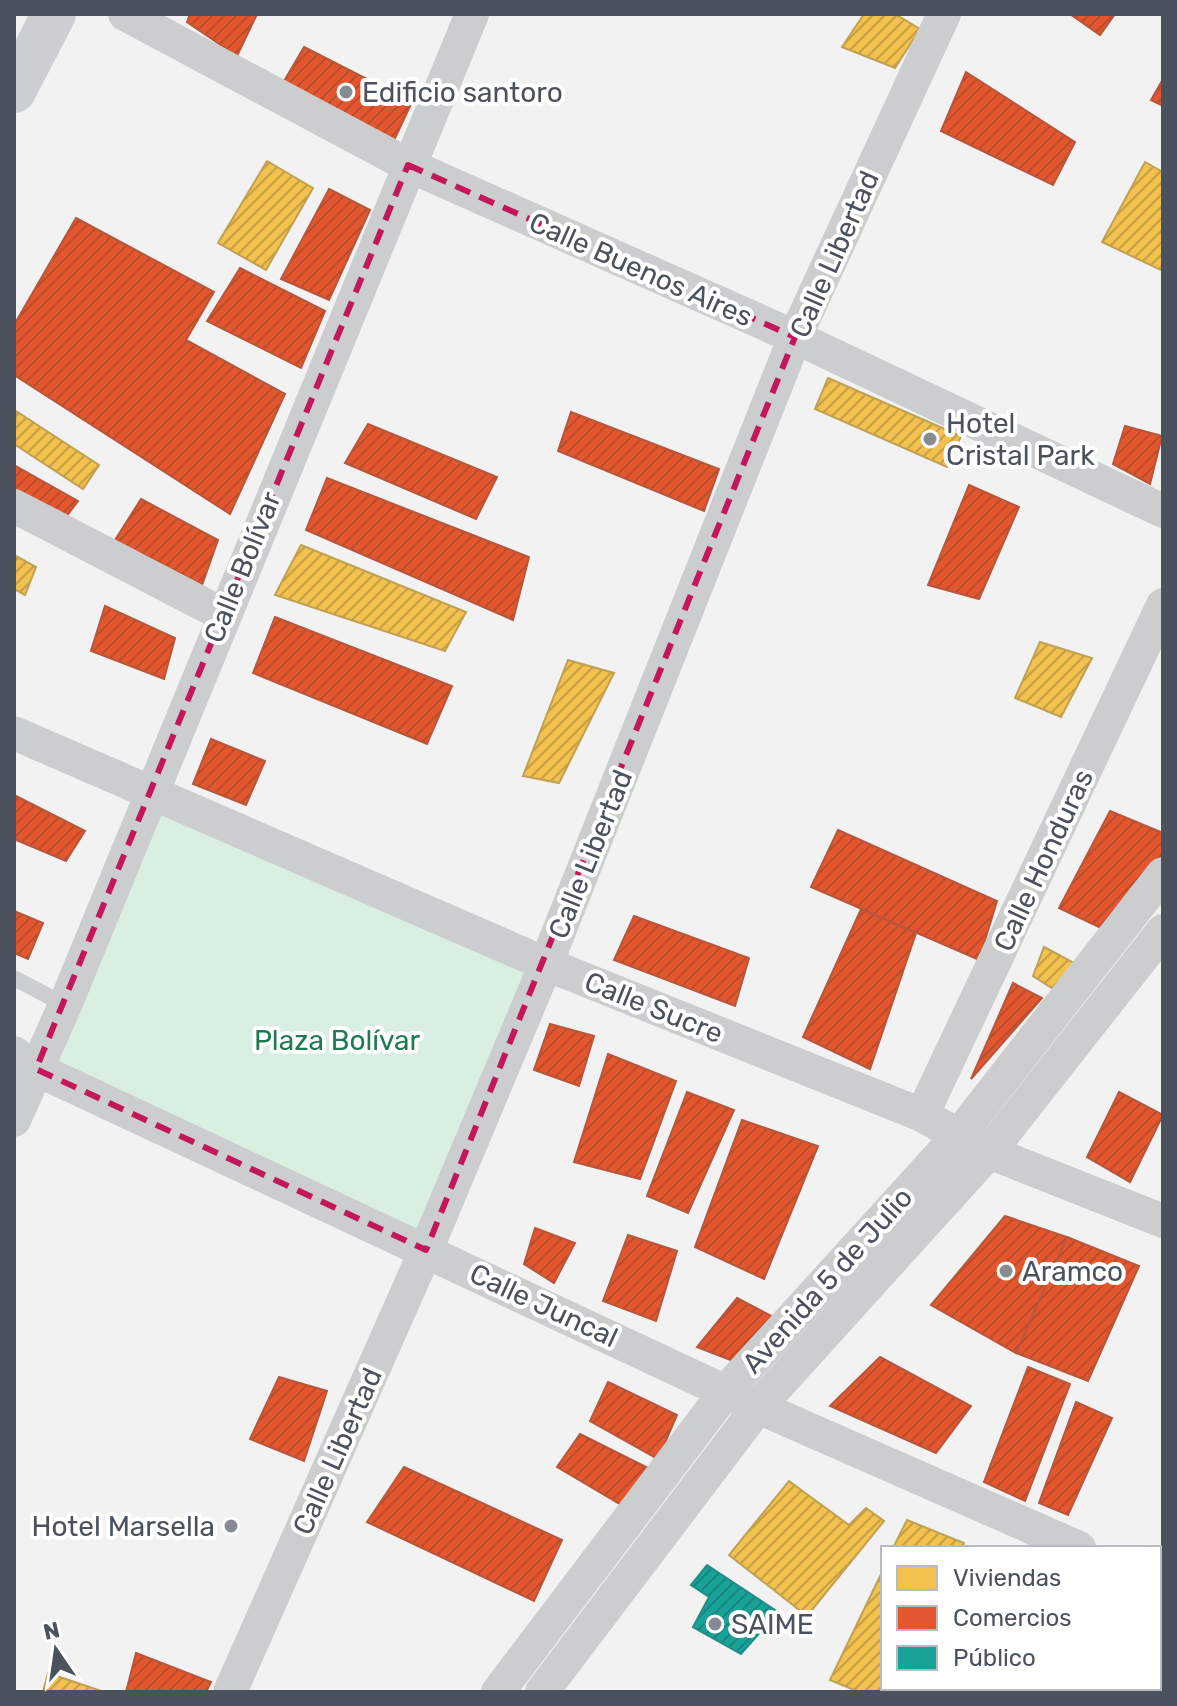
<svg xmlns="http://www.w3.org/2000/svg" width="1177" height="1706" viewBox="0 0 1177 1706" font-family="Rubik,sans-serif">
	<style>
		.green { fill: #d9efe2 }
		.homes { fill: url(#homes-hatch); stroke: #c0a052; stroke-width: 2 }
		.shops { fill: url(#shops-hatch); stroke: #b6563c; stroke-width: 2 }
		.public { fill: url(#public-hatch); stroke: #268b86; stroke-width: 2 }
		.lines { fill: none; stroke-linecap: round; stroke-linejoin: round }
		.lane { stroke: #cccdcf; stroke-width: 16 }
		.street { stroke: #cccdcf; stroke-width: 34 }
		.secondary { stroke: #ccced1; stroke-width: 44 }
		.marked { fill: none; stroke: #c2185b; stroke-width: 6; stroke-dasharray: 16 10; stroke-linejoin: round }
		.poi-dot { fill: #858b91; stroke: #fff; stroke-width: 3 }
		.labels { text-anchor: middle; stroke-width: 8; stroke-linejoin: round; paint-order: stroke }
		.poi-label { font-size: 28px; fill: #4a535d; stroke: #fff; text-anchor: start }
		.street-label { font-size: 28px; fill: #4a535d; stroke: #fff }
		.park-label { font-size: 28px; fill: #1f7a50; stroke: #fff }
	</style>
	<defs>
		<pattern id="homes-hatch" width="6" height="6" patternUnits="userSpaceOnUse" patternTransform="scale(2)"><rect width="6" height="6" fill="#f2c14e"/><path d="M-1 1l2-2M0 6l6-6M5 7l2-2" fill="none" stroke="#c69f44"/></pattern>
		<pattern id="shops-hatch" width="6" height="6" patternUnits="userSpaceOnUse" patternTransform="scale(2)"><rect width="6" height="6" fill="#e4572e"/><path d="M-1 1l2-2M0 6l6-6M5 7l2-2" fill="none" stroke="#bb4b2a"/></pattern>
		<pattern id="public-hatch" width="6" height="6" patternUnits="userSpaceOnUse" patternTransform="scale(2)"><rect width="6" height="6" fill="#17a398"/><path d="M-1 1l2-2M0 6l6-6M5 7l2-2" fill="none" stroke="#17877f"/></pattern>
	</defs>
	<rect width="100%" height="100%" fill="#f2f2f2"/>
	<path class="green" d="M156,802l382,166 -114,274 -379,-176z"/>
	<path class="homes" d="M864,14h31l25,15 -25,39 -53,-21z
		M267,161l46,27 -47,82 -48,-27z
		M1145,162l18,10v99l-61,-29z
		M828,378l133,58 -14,31 -132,-58z
		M16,411l83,54 -16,24 -69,-45z
		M301,545l165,67 -21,39 -170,-56z
		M14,555l22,12 -11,28 -11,-6z
		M1040,642l52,16 -31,59 -46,-19z
		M568,660l46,13 -55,110 -36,-7z
		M1044,947l34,18 -20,27 -25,-16z
		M789,1481l60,44 17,-17 18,13 -77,95 -78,-61z
		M907,1520l57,23 -2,5h-69z
		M883,1570v118h13l-2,4h-35l-29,-12z
		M48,1673l56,19h-61z
		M959,1688h30l-2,4z"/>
	<path class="shops" d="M190,14h67l-20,42 -50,-34z
		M1070,14h45l-15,21z
		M304,47l108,55 -22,47 -107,-66z
		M966,72l109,70 -22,43 -112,-54z
		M1163,79v27l-12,-6z
		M329,189l41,21 -41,90 -48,-21z
		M76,218l138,74 -28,48 99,54 -55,120 -216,-139v-50z
		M240,268l85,43 -24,57 -94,-47z
		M571,412l148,57 -15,42 -146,-60z
		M368,424l129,53 -21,42 -131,-56z
		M1125,426l37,10 -12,48 -37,-20z
		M14,465l64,36 -12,16 -52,-29z
		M327,478l202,79 -16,63 -207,-90z
		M969,485l50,22 -40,92 -51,-14z
		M141,499l77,41 -16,45 -87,-45z
		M105,606l70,32 -11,41 -73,-28z
		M275,617l177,69 -25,58 -174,-71z
		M211,739l54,22 -19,44 -53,-21z
		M14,795l71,36 -19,30 -52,-22z
		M1110,811l53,22v22l-64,72 -40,-19z
		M838,830l159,71 -18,59 -168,-73z
		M861,909l55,24 -46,136 -67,-32z
		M14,911l29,12 -15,36 -14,-6z
		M634,916l115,42 -14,48 -121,-46z
		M1013,983l29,15 -71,81z
		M550,1024l44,12 -15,50 -45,-16z
		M608,1054l68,27 -36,98 -66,-17z
		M687,1092l47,18 -46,103 -41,-17z
		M1119,1092l44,23 -33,67 -43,-25z
		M742,1120l76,26 -54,133 -69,-32z
		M1005,1216l62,21 -51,116 -85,-48z
		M535,1228l40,15 -21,40 -30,-19z
		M628,1235l49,16 -21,70 -53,-20z
		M1067,1237l72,29 -51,115 -72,-28z
		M737,1298l46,24 -42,42 -44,-17z
		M880,1357l91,49 -35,47 -106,-47z
		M1028,1367l42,17 -45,117 -41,-19z
		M279,1377l48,14 -23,70 -54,-22z
		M608,1382l69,33 -19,44 -68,-38z
		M1076,1402l36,16 -44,97 -29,-12z
		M580,1434l72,36 -22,40 -73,-43z
		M404,1467l158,73 -28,61 -167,-79z
		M1162,1615l1,66h-4v-57z
		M136,1653l75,29 -5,10h-80z"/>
	<path class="public" d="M707,1565l71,47 -37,42 -48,-27 16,-30 -18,-12z"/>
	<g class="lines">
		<path class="lane" d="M14,978l51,27"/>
		<path class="street" d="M125,14l283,151 387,172 368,174
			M14,506l208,108
			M14,733l532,231 376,151 67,37 174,69
			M14,1053l22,16 722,338 321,141
			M922,1115l241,-510
			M14,1120l51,-115 407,-991
			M1159,1583l4,2
			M230,1692l196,-442 120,-286 249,-627 149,-323
			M498,1692l228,-301 233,-256 204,-261
			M542,1692l216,-285 231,-255 174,-221"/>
		<path class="secondary" d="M14,91l40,-77"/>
	</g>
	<path class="marked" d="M408,165l387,172 -369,913 -390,-181z"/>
	<g class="poi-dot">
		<circle cx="346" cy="92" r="8"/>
		<circle cx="930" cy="439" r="8"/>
		<circle cx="1006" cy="1271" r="8"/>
		<circle cx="231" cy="1526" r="8"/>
		<circle cx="715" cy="1624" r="8"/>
	</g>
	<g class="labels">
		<g class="poi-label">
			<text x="362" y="102">Edificio santoro</text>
			<text x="946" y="433">Hotel<tspan x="946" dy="32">Cristal Park</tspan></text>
			<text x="1022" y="1281">Aramco</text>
			<text x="215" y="1536" text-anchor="end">Hotel Marsella</text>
			<text x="731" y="1634">SAIME</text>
		</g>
		<g class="street-label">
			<text transform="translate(834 254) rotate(-66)" y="10">Calle Libertad</text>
			<text transform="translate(641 269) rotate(24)" y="10">Calle Buenos Aires</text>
			<text transform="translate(242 567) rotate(-68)" y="10">Calle Bolívar</text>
			<text transform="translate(590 854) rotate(-68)" y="10">Calle Libertad</text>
			<text transform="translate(1043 860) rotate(-65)" y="10">Calle Honduras</text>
			<text transform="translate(654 1007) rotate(22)" y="10">Calle Sucre</text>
			<text transform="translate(827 1280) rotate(-48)" y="10">Avenida 5 de Julio</text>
			<text transform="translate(544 1305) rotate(25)" y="10">Calle Juncal</text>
			<text transform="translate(337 1451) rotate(-66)" y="10">Calle Libertad</text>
		</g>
		<g class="park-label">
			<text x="337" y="1050">Plaza Bolívar</text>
		</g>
	</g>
	<rect width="1177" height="1706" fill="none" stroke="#4a535d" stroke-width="32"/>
	<rect x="881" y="1546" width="280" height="144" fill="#ffffff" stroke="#b7babe" stroke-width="2"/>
	<rect x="897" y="1566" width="40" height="24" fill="#f2c14e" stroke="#b7babe" stroke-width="2"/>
	<text x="953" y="1586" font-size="24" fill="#4a535d">Viviendas</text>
	<rect x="897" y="1606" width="40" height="24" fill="#e4572e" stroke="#b7babe" stroke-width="2"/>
	<text x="953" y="1626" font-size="24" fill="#4a535d">Comercios</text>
	<rect x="897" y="1646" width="40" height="24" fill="#17a398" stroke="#b7babe" stroke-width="2"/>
	<text x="953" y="1666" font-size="24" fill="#4a535d">Público</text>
	<g transform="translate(56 1650) rotate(347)" stroke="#ffffff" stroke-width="6" paint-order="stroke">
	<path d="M0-6L14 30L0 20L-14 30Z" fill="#4a535d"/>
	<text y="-12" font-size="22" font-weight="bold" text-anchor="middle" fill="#4a535d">N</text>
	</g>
</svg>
